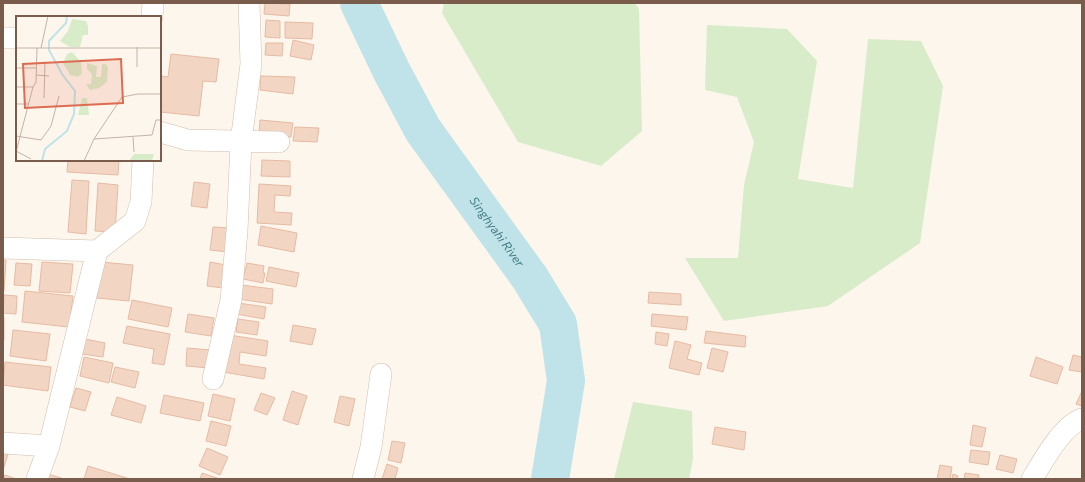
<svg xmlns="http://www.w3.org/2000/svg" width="1085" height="482" viewBox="0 0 1085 482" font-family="Commissioner,sans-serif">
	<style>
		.green { fill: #d8ecc9 }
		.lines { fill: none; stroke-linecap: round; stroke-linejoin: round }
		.river { stroke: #bfe3e8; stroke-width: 38 }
		.building { fill: #f3d5c3; stroke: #e6bba3 }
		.street-casing { stroke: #d1beb0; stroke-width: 22 }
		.street { stroke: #fff; stroke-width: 21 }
		.labels { text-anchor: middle; stroke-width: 3; stroke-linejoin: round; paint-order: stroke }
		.water-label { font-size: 12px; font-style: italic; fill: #437c86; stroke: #fffaf3 }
		.inset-river { fill: none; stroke: #bfe3e8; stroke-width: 2 }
		.inset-road { fill: none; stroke: #c5b3a7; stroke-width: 1 }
		.view { fill: #dc6d51; fill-opacity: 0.15; stroke: #dc6d51; stroke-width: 2 }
		.inset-edge { fill: none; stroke: #7a5c4d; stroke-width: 2 }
	</style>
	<rect width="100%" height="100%" fill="#fdf6ec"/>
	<path class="green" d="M444,3h191l4,6 3,122 -41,35 -83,-24 -76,-129z
		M707,25l80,4 30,32 -19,118 55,9 15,-149 53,2 22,45 -23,157 -92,63 -104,15 -39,-63h53l6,-73 10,-43 -17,-45 -32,-7z
		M633,402l59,9 1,48 -4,20h-75z"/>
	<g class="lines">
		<path class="river" id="s1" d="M359,3l33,69 31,58 107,148 28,46 8,57 -16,98"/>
	</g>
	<path class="building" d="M265,3l25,1 -1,12 -25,-2z
		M266,20l14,1v17l-15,-1z
		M285,22l28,1 -1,16 -27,-1z
		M293,40l21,5 -3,15 -21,-4z
		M266,43h17l-1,13 -17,-1z
		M171,54l48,5 -3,23 -13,-1 -4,35 -39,-4v-36l8,1z
		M261,76l34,1 -2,17 -33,-4z
		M260,120l33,3 -2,14 -32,-3z
		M295,127l24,1 -2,14 -24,-1z
		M68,160h51l-1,15 -51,-3z
		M262,160l28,1v16l-29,-1z
		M72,180l17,1 -3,53 -18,-2z
		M194,182l16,2 -3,24 -16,-2z
		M98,183l20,2 -3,47 -20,-1z
		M259,184l32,2 -1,10 -15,-1 -1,17 18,1 -1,12 -34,-2z
		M261,226l36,7 -3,19 -36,-7z
		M213,227l17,1 -2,24 -18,-2z
		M3,260h3l-2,31h-1z
		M42,262l31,2 -3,29 -31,-2z
		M101,262l32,3 -4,36 -32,-3z
		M210,262l16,3 -3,23 -16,-2z
		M16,263l16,1 -2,22 -16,-1z
		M247,263l17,3 -1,7h2l-2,10 -20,-4z
		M269,267l30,6 -3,14 -30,-6z
		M241,285l32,4 -1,15 -34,-5z
		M25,291l48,5 -4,31 -47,-5z
		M649,292l32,2v11l-33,-2z
		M4,295l13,1 -1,18 -13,-1z
		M132,300l40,8 -4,19 -40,-8z
		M238,303l28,4 -2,12 -28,-5z
		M188,314l26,4 -3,18 -26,-4z
		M652,314l36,3 -2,13 -35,-4z
		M3,316l1,1v23h-1z
		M238,319l21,3 -2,13 -21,-3z
		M293,325l23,4 -4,16 -22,-4z
		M127,326l43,8 -6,31 -12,-2 2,-14 -31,-6z
		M13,330l37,4 -4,27 -36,-5z
		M706,331l40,5 -1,11 -41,-4z
		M656,332l13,2 -2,12 -12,-2z
		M229,335l39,6 -2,15 -26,-4 -1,12 27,4 -2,11 -41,-7z
		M85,339l20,4 -2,14 -21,-3z
		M675,341l16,4 -4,14 15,4 -3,12 -30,-7z
		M187,348l24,2 -2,18 -23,-2z
		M712,348l16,4 -5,20 -16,-4z
		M1073,355l9,2v15l-13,-2z
		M84,357l29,6 -4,20 -29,-7z
		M1036,357l27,10 -6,17 -27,-8z
		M5,362l46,5 -3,24 -45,-6z
		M115,367l24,5 -4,16 -24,-6z
		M76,388l15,4 -6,19 -15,-4z
		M292,391l15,5 -9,29 -15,-5z
		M1082,391v15l-6,-2z
		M261,393l14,5 -8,17 -13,-5z
		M213,394l22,5 -5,22 -22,-5z
		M164,395l40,8 -4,18 -40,-8z
		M340,396l15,3 -6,27 -15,-4z
		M117,397l29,9 -5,17 -30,-8z
		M211,421l20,5 -5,20 -20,-5z
		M973,425l13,3 -4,19 -12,-2z
		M715,427l31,5 -2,18 -32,-6z
		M392,441l13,2 -4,20 -13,-3z
		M207,448l21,9 -8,18 -21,-9z
		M971,450l19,2 -2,13 -19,-3z
		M3,453l5,1 -5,16z
		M1000,455l17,4 -4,14 -17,-4z
		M387,464l11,4 -3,11h-13z
		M940,465l12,2 -2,12h-13z
		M88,466l42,13h-46z
		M202,473l18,6h-20z
		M965,473l14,2 -1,4h-14z
		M48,474l16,5h-18z
		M953,474l5,2 -1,3h-5z
		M5,475l11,4h-12z"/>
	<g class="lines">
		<g class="street-casing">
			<path id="street" d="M152,17l1,-14
				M3,38h14
				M160,132l28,8 91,2
				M3,248l94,3
				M213,379l18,-79 6,-69 4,-89 10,-78 -2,-61
				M3,443l46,3
				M37,479l12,-33 48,-195 38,-30 6,-19 2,-42
				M363,479l8,-32 10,-73
				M1032,479c11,-18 30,-53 50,-60"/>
		</g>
		<use href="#street" class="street"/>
	</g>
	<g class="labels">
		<g class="water-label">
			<text dy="4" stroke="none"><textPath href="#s1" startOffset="268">Singhyahi River</textPath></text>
		</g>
	</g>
	<g transform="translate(16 16)">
		<rect width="145" height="145" fill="#fdf6ec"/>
		<path d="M56,3l14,2 2,5v9h-5l-3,12h-10l-10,-6 8,-10zM56,36l9,10 1,11 -4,4 -8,-2 -7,-12 4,-9zM71,47l10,3 -1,11h5l1,-13h4l2,4 -1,14 -8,6 -9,2 -4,-6h5l1,-10 -5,-5zM66,82h5l2,17h-11zM118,138h20l-2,7h-23z" fill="#d8ecc9"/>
		<path class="inset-river" d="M26,145l3,-12 22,-18 7,-17 1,-23 -13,-17 -13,-24v-9l17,-18 1,-7"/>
		<path class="inset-road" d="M121,31v20M0,32h145M25,32l7,-32M0,52h21M20,59l13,1M0,71h17M28,82l1,-36M0,88h13M0,120l25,4 10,-14 8,-30M117,121l1,15M78,123l58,-4 4,-15h5M0,135l15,8M0,136l17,-65 3,-5 1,-34M68,145l10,-22 28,-42 16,-3h23"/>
		<path class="view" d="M105,43l2,44 -98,5 -2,-44z"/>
		<rect width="145" height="145" class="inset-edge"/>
	</g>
	<rect width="1085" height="482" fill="none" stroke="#7a5c4d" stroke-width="8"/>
</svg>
